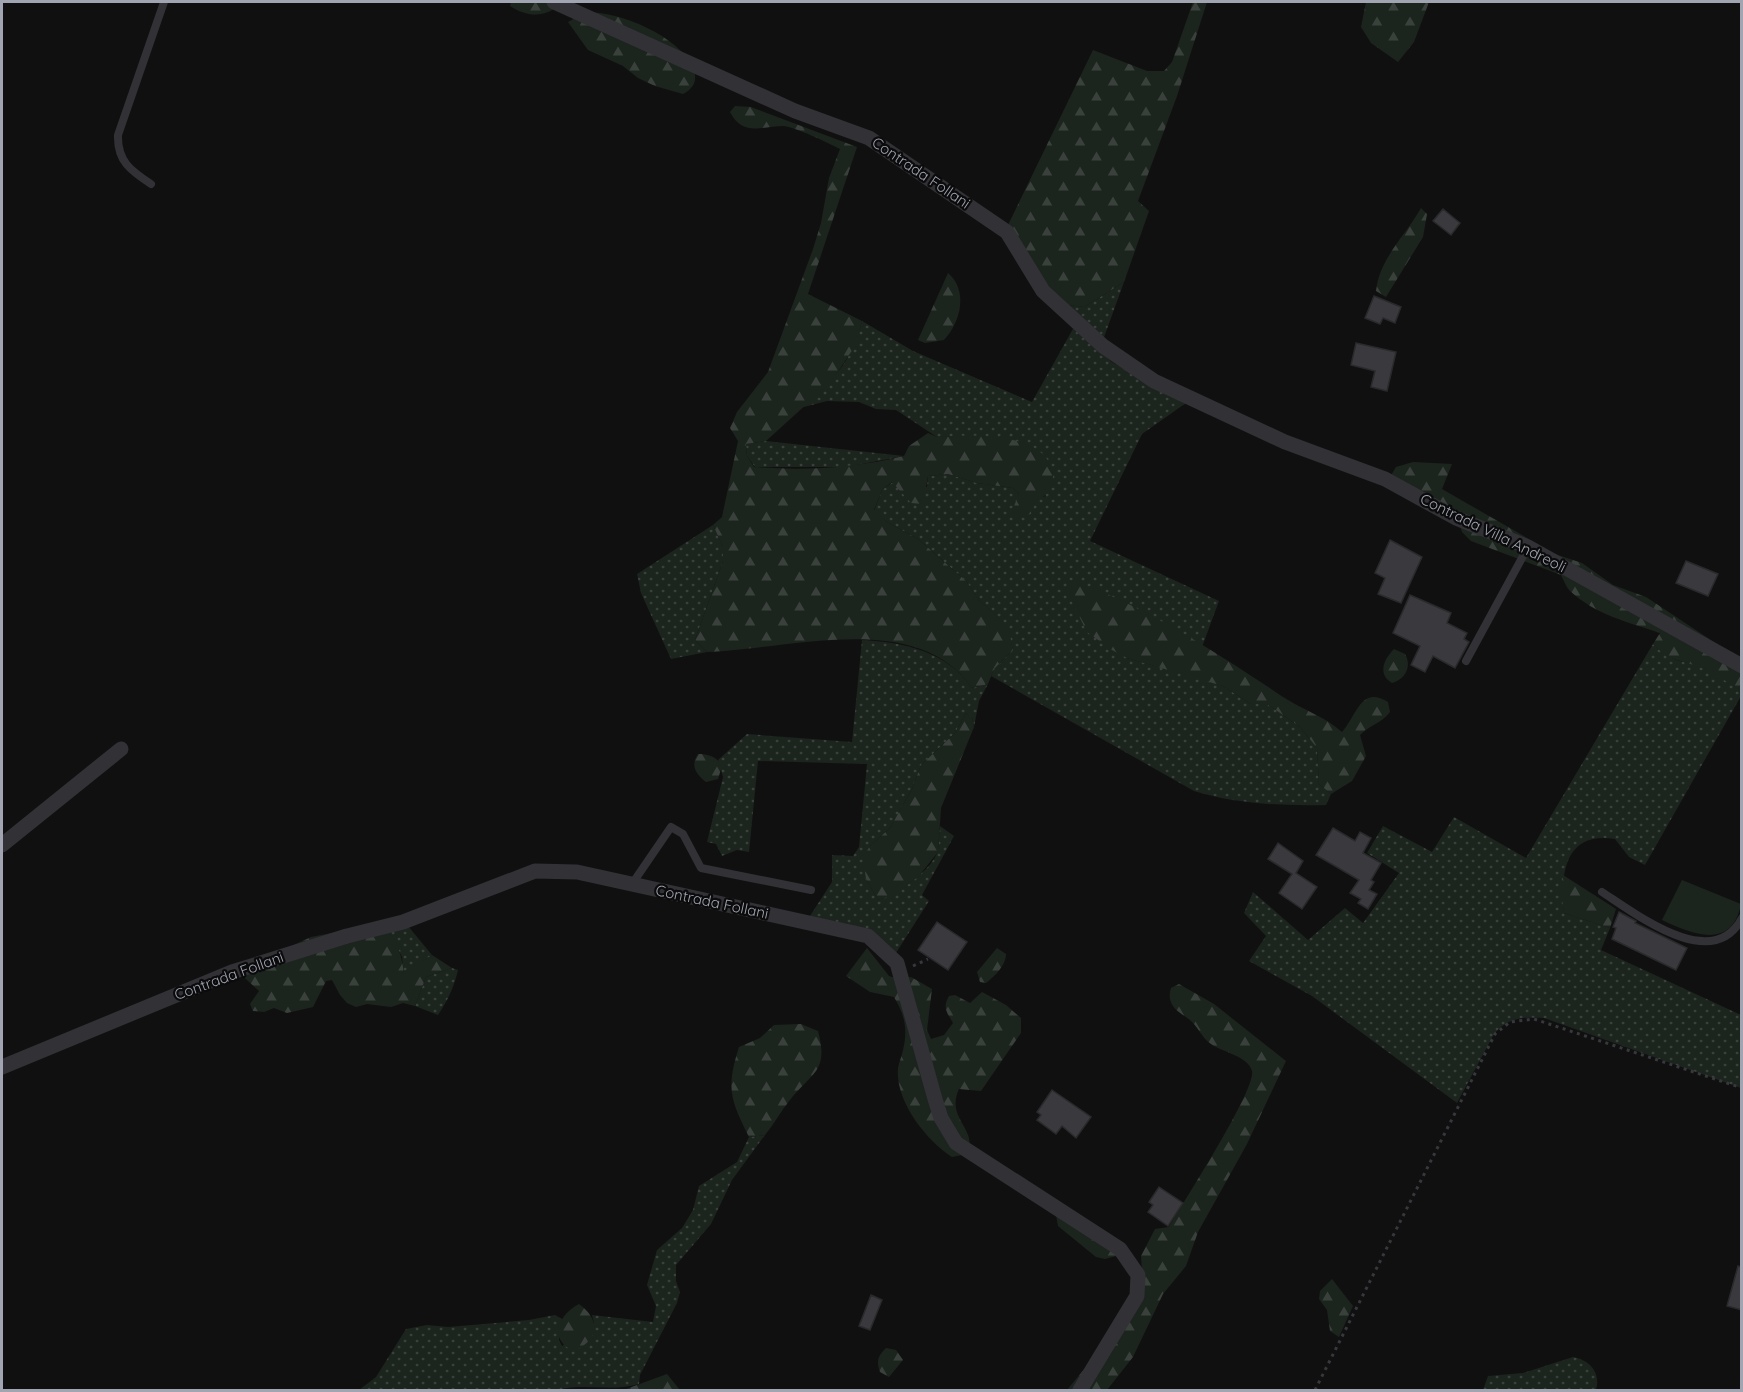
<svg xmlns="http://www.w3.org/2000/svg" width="1743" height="1392" viewBox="0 0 1743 1392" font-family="Quicksand,sans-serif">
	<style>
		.grass { fill: url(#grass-dots) }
		.forest { fill: url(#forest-firs) }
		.garden { fill: #1c241e }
		.building { fill: #3a3a3e; stroke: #2a2a2d; stroke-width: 1.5 }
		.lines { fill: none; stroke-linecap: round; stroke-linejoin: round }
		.path { stroke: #37383d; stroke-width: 3; stroke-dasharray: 3 4.5; stroke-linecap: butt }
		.service { stroke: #313136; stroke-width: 8 }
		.minor { stroke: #313136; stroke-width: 15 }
		.labels { text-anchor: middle; stroke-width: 4.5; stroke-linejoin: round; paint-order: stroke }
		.street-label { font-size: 15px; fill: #a1a5b2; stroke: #0b0b0c }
	</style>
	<defs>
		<pattern id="grass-dots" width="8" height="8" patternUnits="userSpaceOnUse" patternTransform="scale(1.5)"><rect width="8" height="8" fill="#1c241e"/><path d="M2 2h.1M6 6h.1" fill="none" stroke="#3a413c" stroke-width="1.8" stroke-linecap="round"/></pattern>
		<pattern id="forest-firs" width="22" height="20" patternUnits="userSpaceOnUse" patternTransform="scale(1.5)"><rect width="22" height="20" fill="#1c241e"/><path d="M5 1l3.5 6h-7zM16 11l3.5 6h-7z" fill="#3a413c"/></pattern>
	</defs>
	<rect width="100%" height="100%" fill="#101011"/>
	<path class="grass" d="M1124,282l-21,58 -35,-35 16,2z
		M862,321l51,30 119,51 42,-75 38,35 74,41 -44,31 -52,107 129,60 -17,46 -88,-49 13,60 82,23 14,5 28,18h16l33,23 17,21 2,36 12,10 -5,11c-44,1 -90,-1 -132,-14l-203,-115 3,-7 19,-19 -6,-24 -27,-25 -14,-20 -48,-42 -31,-17 -13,-11 8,-21 11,-8 5,4 29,1 1,-11 20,-2 29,9 36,5 6,6 -2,10 29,-8 -62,-60 -47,1 -41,-27 -20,-1 -17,-7 -32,-1 -27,7c34,-31 49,-40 62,-87z
		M766,441l138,15 -58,11h-91l-8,-11 -1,-12z
		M713,525l10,22v14l-28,79 12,12 -36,7 -30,-66 -4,-19z
		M862,640c42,2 86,12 110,48l16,-4 -9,17 -5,26 -2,-9 -6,-5 -11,20 -34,32 -9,24 -22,39 -20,18 -4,33 12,21c19,-6 55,-30 60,-50 1,-8 1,-16 2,-24l14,10 -32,59 7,6 -35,55 -9,-8 -77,-29 24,-37v-27l21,1 6,-9 8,-83 -109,-3 -9,91 -12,-2 -15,6 -6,-12 -9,-2 16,-65 -5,-17 29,-26 105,8z
		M1653,644c24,22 26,14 52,24 13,5 25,14 36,23v5l-96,169 -16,-8 -14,-18c-50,-8 -55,34 -51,74l46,15 -9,22 140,65v73l-197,-70c-21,-1 -35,-1 -50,16l-37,69 -145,-107 -63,-35 17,-25 -22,-23 9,-21 55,48 37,-32 18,15 36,-50 -32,-20 16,-27 49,26 22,-35 72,41z
		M408,926l24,29 -28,20 -2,-18 -12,-25z
		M452,968l6,2c-4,17 -10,30 -20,45l-23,-9 11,-29z
		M765,1135l-33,45 -21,44 -35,41v16l4,11 -3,11 -37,72 -1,9c-26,8 -55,-1 -82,6h-198l17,-13 30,-48 21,-4 21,2 81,-7 26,-5 7,4 -3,21 3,6 32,-23 -2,-8 61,7 3,-16 -9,-21 10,-35 25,-22 11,-18 6,-24 38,-24 12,-25z
		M1573,1357c17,3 28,16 23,33h-113l5,-14 35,-3z"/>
	<path class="forest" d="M511,2h52c-17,16 -34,16 -53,4z
		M1193,2h14l-30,94 -39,105 11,10 -25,71 -40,25 -16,-2 -11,-10 -13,-14 -36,-56 85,-175 54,21h17l8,-9z
		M1366,2h63l-15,40 -16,20 -27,-19 -10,-16z
		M586,12c34,0 92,23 107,56 5,12 1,20 -10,26l-28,-8 -17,-8 -15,-12 -35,-16 -20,-28z
		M735,106l16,1 106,40 -49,147 54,27 -7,25 -24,36 -65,59 -20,3 1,12 7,11c51,4 101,1 150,-11l5,-10 19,-13 9,4c32,-2 113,-7 116,39 1,14 -6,19 -17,25l-5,13 -13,2 -6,-5 7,-17 -6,-6 -36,-5 -29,-9 -20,2 -5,28 -12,-1 -19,-21 -10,8 -8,20 13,12 31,17 48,42 14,20 28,25 5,24 -19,19 -6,15 -16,4c-54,-80 -185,-38 -265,-36l-12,-12 28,-79v-14l-10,-22 9,-8 16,-76 -8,-13 7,-16 31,-40 45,-123 8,-26 8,-45 11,-29c-12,-6 -44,-22 -57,-23 -21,0 -40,11 -53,-14z
		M1421,208l6,6 -4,23 -37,60 -10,-6c3,-32 30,-56 45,-83z
		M948,273c21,18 12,50 -4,67l-19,3 -7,-3z
		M1413,462l39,2 -10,25 113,65 27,9 31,22 33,12 95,63v31l-34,-22 -40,-12 -14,-13 7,-11c-32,-11 -64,-18 -90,-42 -4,-4 -6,-11 -9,-16l-90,-34 -9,-9 -4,-11 -68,-44 6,-10z
		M1070,580c67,21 154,77 213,117 20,13 41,19 59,35 15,-17 19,-47 46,-30l2,10c-9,12 -21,13 -30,23l6,21 -14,25 -21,13 -12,-10 -2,-36 -17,-21 -33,-23h-16l-28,-18 -96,-28 -15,-8 -25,-18 -20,-40z
		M1394,649l11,5c7,12 1,25 -13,29 -15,-9 -8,-24 2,-34z
		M966,713l6,5 2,9 -33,81 -3,44 -19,24 -25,19 -16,5 -12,-21 -3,-22 7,-11 20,-18 22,-39 9,-24 34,-32z
		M698,754c11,0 19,3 24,12l-4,13 -12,3c-10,-8 -16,-16 -8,-28z
		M1563,875l53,34 -6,19 -46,-15 -3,-22z
		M384,923c12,17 18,31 20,51l28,-19 20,13 -26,9 -11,29 -12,-3 -12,4 -24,-3 -11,3 -9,-4 -7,-8 -8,-15 -6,1 -13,26 -26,6 -13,-5 -10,4 -11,-1 -3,-7 9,-13 -22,-20 74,-34z
		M867,948l22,28 10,3 12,-2 21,12 -5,41 4,9 13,-4 9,-12c-6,-11 -11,-15 -4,-27l6,-1 15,8 12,-11 24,13 15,13v15l-40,58 -22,-2c-14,30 20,40 8,65l-15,3c-26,-17 -57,-56 -54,-89 1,-6 4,-12 5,-18 5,-20 2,-35 -9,-53l-24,-5 -24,-16z
		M997,948l9,6c0,11 -11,22 -20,29l-6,-1 -3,-10z
		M1179,984l35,20 72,57 -39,83 -49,88 -12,34 -23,28 -30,63 -26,33h-40l47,-57 29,-47 -2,-30 14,-27 14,-2c13,-23 87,-137 83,-156 -4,-15 -30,-19 -41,-27 -9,-6 -13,-17 -21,-24 -5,-4 -14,-9 -17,-14 -4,-6 -4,-12 -2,-18z
		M801,1024l17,7c11,41 -6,41 -28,69 -9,11 -16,24 -25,35l-16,2c-19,-38 -23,-49 -10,-90l21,-9 14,-13z
		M1056,1215l59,35 1,6 -11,3 -9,-2 -38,-31z
		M1332,1279l21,27 -14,31 -9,-6 -3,-21 -8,-11 1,-8z
		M579,1304c22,16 20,36 -5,47 -26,-11 -16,-36 5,-47z
		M886,1348l10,2 7,10 -14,17 -9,-5c-4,-11 -2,-16 6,-24z
		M667,1374l13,16h-55l1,-1z"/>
	<path class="garden" d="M1682,880l59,24c-9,47 -50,30 -79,16z"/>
	<path class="building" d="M1443,209l17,14 -9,12 -18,-14z
		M1374,296l27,11 -6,16 -12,-5 -3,6 -15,-6z
		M1356,343l40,9 -9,39 -16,-4 4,-16 -24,-6z
		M1390,540l32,17 -21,46 -23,-9 7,-16 -10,-5z
		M1686,561l32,13 -10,22 -32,-13z
		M1410,595l41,18 -4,10 20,10 -3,6 5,3 -14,26 -22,-12 -8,16 -14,-7 9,-19 -27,-13z
		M1333,828l22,13 5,-9 11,6 -8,15 18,10 -10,17 3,2 -5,8 8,4 -9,15 -10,-6 3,-4 -11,-6 9,-13 -43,-25z
		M1278,843l25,18 -7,12 21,14 -15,22 -23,-16 13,-19 -24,-15z
		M1619,912l17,9 -1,2 52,25 -11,22 -64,-31 4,-11 -3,-1z
		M937,922l30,20 -19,28 -30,-20z
		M1052,1090l39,27 -15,21 -14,-12 -6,8 -19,-14 4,-5 -4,-3z
		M1159,1187l24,16 -15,23 -20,-14 5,-7 -4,-3z
		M1738,1266l4,1v43l-15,-4z
		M871,1295l11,5 -12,30 -11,-4z"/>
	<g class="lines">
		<path class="path" d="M913,966l15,-7
			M1315,1390l180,-356 15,-12 24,-3 208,69"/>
		<path class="service" d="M151,184c-20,-13 -34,-23 -33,-49l46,-133
			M1466,661l62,-114
			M632,884l39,-57 12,7 18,34 110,22
			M1602,892c34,22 111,82 140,26"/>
		<path class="minor" d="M554,2l241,109 74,27 138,94 36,59 60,55 51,35 131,61 100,37 71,39 72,29 214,119
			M2,845l119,-96
			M2,1067l230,-95 115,-36 56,-14 132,-51 42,1 291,64 29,27 38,136 6,19 15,25 164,106 18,26 -1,21 -57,94"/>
	</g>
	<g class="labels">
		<g class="street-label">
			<text transform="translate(921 173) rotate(34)" y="5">Contrada Follani</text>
			<text transform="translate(1493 533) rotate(26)" y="5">Contrada Villa Andreoli</text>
			<text transform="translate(712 902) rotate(12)" y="5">Contrada Follani</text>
			<text transform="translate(229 976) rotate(-20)" y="5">Contrada Follani</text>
		</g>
	</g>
	<rect width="1743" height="1392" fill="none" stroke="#a1a5b2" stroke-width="6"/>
</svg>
